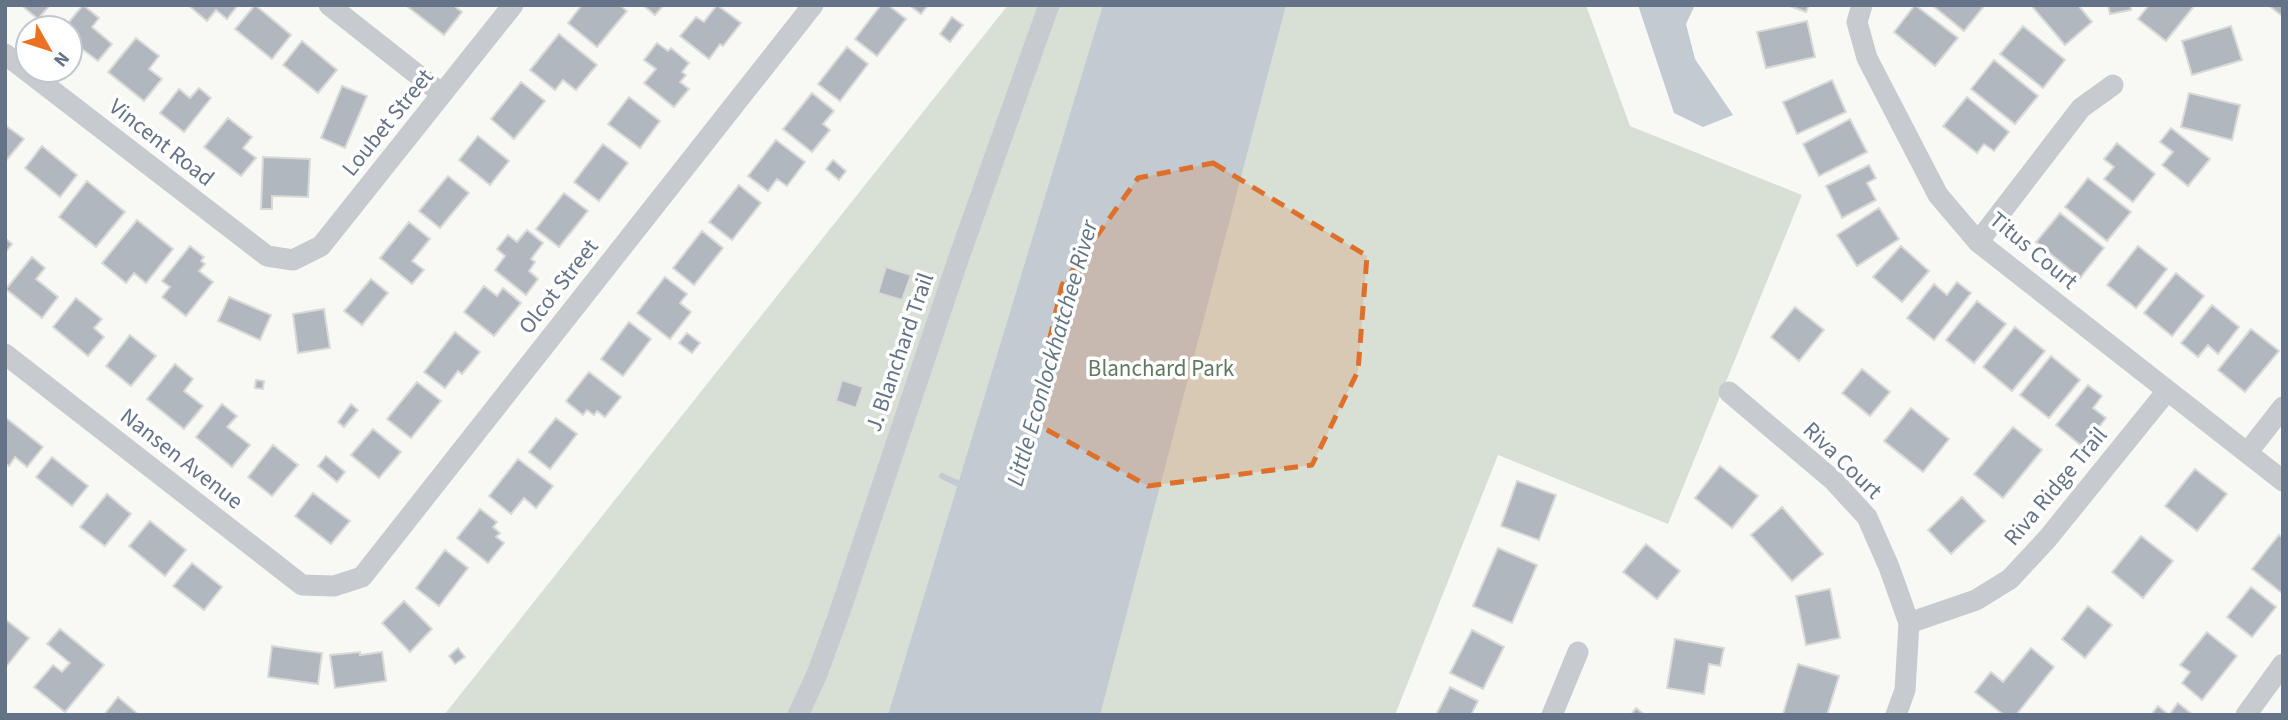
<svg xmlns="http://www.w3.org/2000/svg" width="2288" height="720" viewBox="0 0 2288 720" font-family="'Source Sans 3',sans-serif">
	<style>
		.green { fill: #d8e0d6 }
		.water { fill: #c2cbd1 }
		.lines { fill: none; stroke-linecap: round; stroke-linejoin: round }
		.stream { stroke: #c2cbd1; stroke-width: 6 }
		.building { fill: #b0b7be; stroke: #d9dad7; stroke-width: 2 }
		.street { stroke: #c7cace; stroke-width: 21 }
		.marked { fill: #de702b; fill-opacity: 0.2; stroke: #de702b; stroke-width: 5; stroke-dasharray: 14 9; stroke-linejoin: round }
		.labels { text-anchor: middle; stroke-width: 7; stroke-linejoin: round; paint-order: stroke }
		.street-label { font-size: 23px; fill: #657388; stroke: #fff }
		.park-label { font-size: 23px; fill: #627961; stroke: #fff }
		.water-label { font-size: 24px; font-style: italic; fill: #617583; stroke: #fff }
	</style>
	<rect width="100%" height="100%" fill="#f8f8f5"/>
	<path class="green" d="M1008,5h578l44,121 172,69 -134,329 -170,-69 -103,260h-951z"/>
	<path class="water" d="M1103,5h183l-186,710h-212z
		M1638,5h57l-9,19 9,35 38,56 -30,12 -29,-14z"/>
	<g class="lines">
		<path class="stream" d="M942,476l23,11"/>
	</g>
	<path class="building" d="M21,5h29l-12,14z
		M83,5l16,13 -7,9 20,17 -14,17 -24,-18 -2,4 -2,-1v-18h-6z
		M188,5h50l-11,14 -11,-9 -9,11z
		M255,5l36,30 -19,24 -37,-30z
		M409,5h44l9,7 -18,23 -36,-28z
		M582,5h38l7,6 -30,36 -29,-24z
		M643,5h21l-9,10z
		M717,5l24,18 -18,23 -3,-2 -11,15 -29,-23 16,-19 8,5z
		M881,5h7l18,14 -29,37 -22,-17z
		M909,5h19l-7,9z
		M1787,5h22l-3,7z
		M1915,5l43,33 -23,28 -41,-34z
		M1932,5h53l-21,26z
		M2031,5h47l14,17 -27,23z
		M2108,5h22l1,5 -21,4z
		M2149,5h46l-29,36 -28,-22z
		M2268,5h15v8l-2,2z
		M952,17l11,8 -13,17 -10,-8z
		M1807,21l8,36 -49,11 -9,-36z
		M2023,26l42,34 -22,28 -43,-34z
		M2231,26l11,34 -50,15 -10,-34z
		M559,34l38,31 -21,25 -13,-10 -8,10 -25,-20z
		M136,38l23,18 -10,13 13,10 -18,22 -36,-29z
		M302,41l35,29 -19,23 -35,-28z
		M657,43l11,8 3,-3 18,15 -7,9 4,3 -6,7 9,7 -15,18 -30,-24 12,-14 -12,-9z
		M847,47l21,17 -28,37 -22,-17z
		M1994,60l44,36 -23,28 -44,-35z
		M1832,80l14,32 -49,22 -14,-32z
		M521,82l24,19 -31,38 -23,-20z
		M342,86l25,10 -22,52 -24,-10z
		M199,88l12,10 -27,34 -24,-19 19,-24 11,9z
		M812,93l22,18 -11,13 7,6 -18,22 -29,-23z
		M2189,93l51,12 -8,35 -51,-13z
		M629,97l31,24 -20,27 -32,-24z
		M1967,97l42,35 -15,19 -10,-7 -7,9 -34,-27z
		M228,118l24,19 -9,11 13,10 -15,18 -37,-29z
		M1850,119l17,33 -48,24 -16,-32z
		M5,125l19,14 -19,23z
		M2171,128l39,31 -22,27 -26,-21 11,-13 -13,-10z
		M478,136l31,25 -19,24 -31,-25z
		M776,140l29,22 -18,24 -10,-7 -9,12 -20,-15z
		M2117,143l38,31 -22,28 -29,-23 10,-12 -10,-8z
		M603,144l25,19 -29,38 -25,-19z
		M42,146l35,29 -17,22 -35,-29z
		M263,157l47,2 -2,38 -36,-1v13h-11z
		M833,160l13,11 -7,9 -13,-11z
		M1869,165l7,13 -9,5 9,17 -34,18 -16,-32z
		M448,176l21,17 -29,35 -21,-17z
		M2088,178l43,34 -24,29 -42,-34z
		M87,181l38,31 -29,35 -37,-30z
		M739,185l22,18 -29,37 -23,-18z
		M564,193l24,18 -29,36 -23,-18z
		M1879,208l20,31 -42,27 -20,-31z
		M2060,213l44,35 -24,30 -44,-36z
		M137,220l36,29 -27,34 -12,-10 -8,10 -24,-20z
		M409,222l21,17 -18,22 12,9 -12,14 -32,-26z
		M527,230l16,13 -12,16 4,3 -6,9 9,8 -12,16 -31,-25 10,-14 -8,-7 11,-14 9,7z
		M702,231l21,17 -29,37 -21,-17z
		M5,238l7,6 -7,9z
		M190,246l14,11 -3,4 4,3 -6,7 14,11 -27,34 -24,-19 8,-10 -8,-6z
		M1901,246l28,25 -27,31 -29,-25z
		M2138,246l29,23 -31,39 -29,-23z
		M32,257l13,11 -9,11 22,18 -16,21 -36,-29z
		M886,267l25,8 -9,25 -24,-7z
		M2176,273l28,23 -32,40 -28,-23z
		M665,277l22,17 -7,9 11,9 -21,27 -33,-26z
		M371,279l17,14 -26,32 -18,-14z
		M1957,282l14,11 -37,47 -27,-22 27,-34 13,11z
		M484,286l13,10 6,-8 18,15 -27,33 -30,-24z
		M229,297l42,18 -11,25 -42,-19z
		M76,298l26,21 -8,9 10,9 -16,19 -35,-29z
		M1977,301l29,23 -32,39 -28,-23z
		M2212,305l27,22 -21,27 -10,-9 -10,12 -17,-14z
		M1795,307l29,23 -25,31 -28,-24z
		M324,309l6,39 -32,5 -5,-39z
		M629,322l22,17 -28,37 -22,-17z
		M2015,327l30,24 -33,40 -29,-24z
		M2251,329l28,22 -34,41 -27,-22z
		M455,332l25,20 -18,22 -4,-3 -13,17 -21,-16z
		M687,333l13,10 -8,10 -13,-10z
		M130,335l26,21 -25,30 -25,-20z
		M2051,356l29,24 -31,38 -29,-23z
		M175,364l18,15 -9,12 19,15 -19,23 -37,-30z
		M1862,369l28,23 -20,24 -28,-23z
		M589,372l32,25 -16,20 -8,-6 -3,4 -7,-5 -4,5 -17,-14z
		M256,380l8,1 -1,8 -8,-1z
		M842,380l21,7 -7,21 -20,-7z
		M417,382l24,19 -30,37 -24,-19z
		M2088,385l14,11 -9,12 13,10 -23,29 -27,-22z
		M222,404l15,12 -10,11 23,18 -18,22 -36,-30z
		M351,404l7,6 -14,17 -6,-5z
		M1911,408l38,31 -26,33 -39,-31z
		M6,418l37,29 -16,20 -12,-10 -6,9 -4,-3z
		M556,418l21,16 -27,35 -21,-17z
		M2013,427l29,23 -39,48 -29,-24z
		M373,429l28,23 -22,26 -28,-23z
		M273,445l25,20 -26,31 -24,-19z
		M326,456l19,16 -8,10 -19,-16z
		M52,457l36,29 -16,20 -36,-29z
		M518,459l35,27 -17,22 -12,-10 -13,16 -22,-18z
		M1720,466l38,30 -26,32 -37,-30z
		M2195,469l32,25 -30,37 -32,-25z
		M1517,481l39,14 -17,45 -38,-14z
		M313,493l37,28 -19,23 -36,-28z
		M107,494l24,20 -26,32 -25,-19z
		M1962,497l23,24 -34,33 -23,-24z
		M1782,507l41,47 -31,27 -41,-46z
		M480,509l17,13 -4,5 7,6 -4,4 8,6 -16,20 -31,-25z
		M150,521l36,29 -21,26 -36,-30z
		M2279,535l4,3v56l-31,-25z
		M2141,536l32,25 -30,37 -31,-26z
		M1646,544l34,27 -23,28 -34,-27z
		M1498,548l39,17 -25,58 -39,-17z
		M445,550l23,18 -29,38 -23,-18z
		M192,563l30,24 -18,23 -31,-24z
		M2251,587l25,20 -24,30 -25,-20z
		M1830,589l10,49 -34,7 -10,-49z
		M404,601l28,28 -22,23 -28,-29z
		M2088,606l24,19 -27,33 -23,-19z
		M6,620l23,18 -23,29 -1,-46z
		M60,629l44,36 -39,47 -31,-25 19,-22 9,7 8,-9 -23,-19z
		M1472,630l32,17 -21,42 -33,-16z
		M2207,632l30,24 -35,44 -20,-17 8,-11 -10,-7z
		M1675,639l49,9 -4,18 -11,-2 -5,30 -37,-6z
		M272,646l50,7 -4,31 -50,-7z
		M458,648l7,9 -10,7 -6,-8z
		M2031,648l23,19 -38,48h-12l-29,-23 16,-20 12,10z
		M360,652v3l22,-3 4,29 -51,7 -5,-33z
		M1798,664l41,12 -12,39 -44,-1z
		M1450,687l28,14 -7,14h-35z
		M118,697l21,18h-35z
		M2178,703l15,12h-24z
		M2158,706l11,9h-18z
		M1636,708l9,7h-14z"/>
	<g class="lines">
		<path class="street" d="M329,5l113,89
			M1862,5l-5,17 10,36 71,137 40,47 305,239
			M5,54l262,202 26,4 28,-14 192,-241
			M1978,242l103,-134 32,-23
			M5,354l297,231 32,1 28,-9 451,-572
			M1729,392l104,88 34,37 22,50 20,56 -4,67 -9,25
			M2247,453l36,-46
			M1909,623l67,-23 34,-21 38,-41 119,-147
			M798,715l19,-41 22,-60 120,-357 90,-252
			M1552,715l26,-63
			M2246,715l37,-51"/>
	</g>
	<path class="marked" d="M1213,163l154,93 -9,115 -46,94 -164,21 -117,-65 31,-136 76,-107z"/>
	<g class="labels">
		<g class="street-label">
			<text transform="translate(387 122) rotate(-51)" y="8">Loubet Street</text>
			<text transform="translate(162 142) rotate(38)" y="8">Vincent Road</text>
			<text transform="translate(2034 250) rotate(40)" y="8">Titus Court</text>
			<text transform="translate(558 286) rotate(-52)" y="8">Olcot Street</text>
			<text transform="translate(899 352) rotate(-71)" y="8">J. Blanchard Trail</text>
			<text transform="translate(182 458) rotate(38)" y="8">Nansen Avenue</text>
			<text transform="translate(1843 460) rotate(44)" y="8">Riva Court</text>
			<text transform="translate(2055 486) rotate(-50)" y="8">Riva Ridge Trail</text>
		</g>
		<g class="park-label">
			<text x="1161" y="376">Blanchard Park</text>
		</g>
		<g class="water-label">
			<text transform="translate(1052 353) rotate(-74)" y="8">Little Econlockhatchee River</text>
		</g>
	</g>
	<rect width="2288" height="720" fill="none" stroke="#657388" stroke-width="14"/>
	<g transform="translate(49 49) rotate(129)"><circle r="33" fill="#ffffff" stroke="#c1c7cf" stroke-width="2"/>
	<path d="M0-5L12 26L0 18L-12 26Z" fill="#ec7021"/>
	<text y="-10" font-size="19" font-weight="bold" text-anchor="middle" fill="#657388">N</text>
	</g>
</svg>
